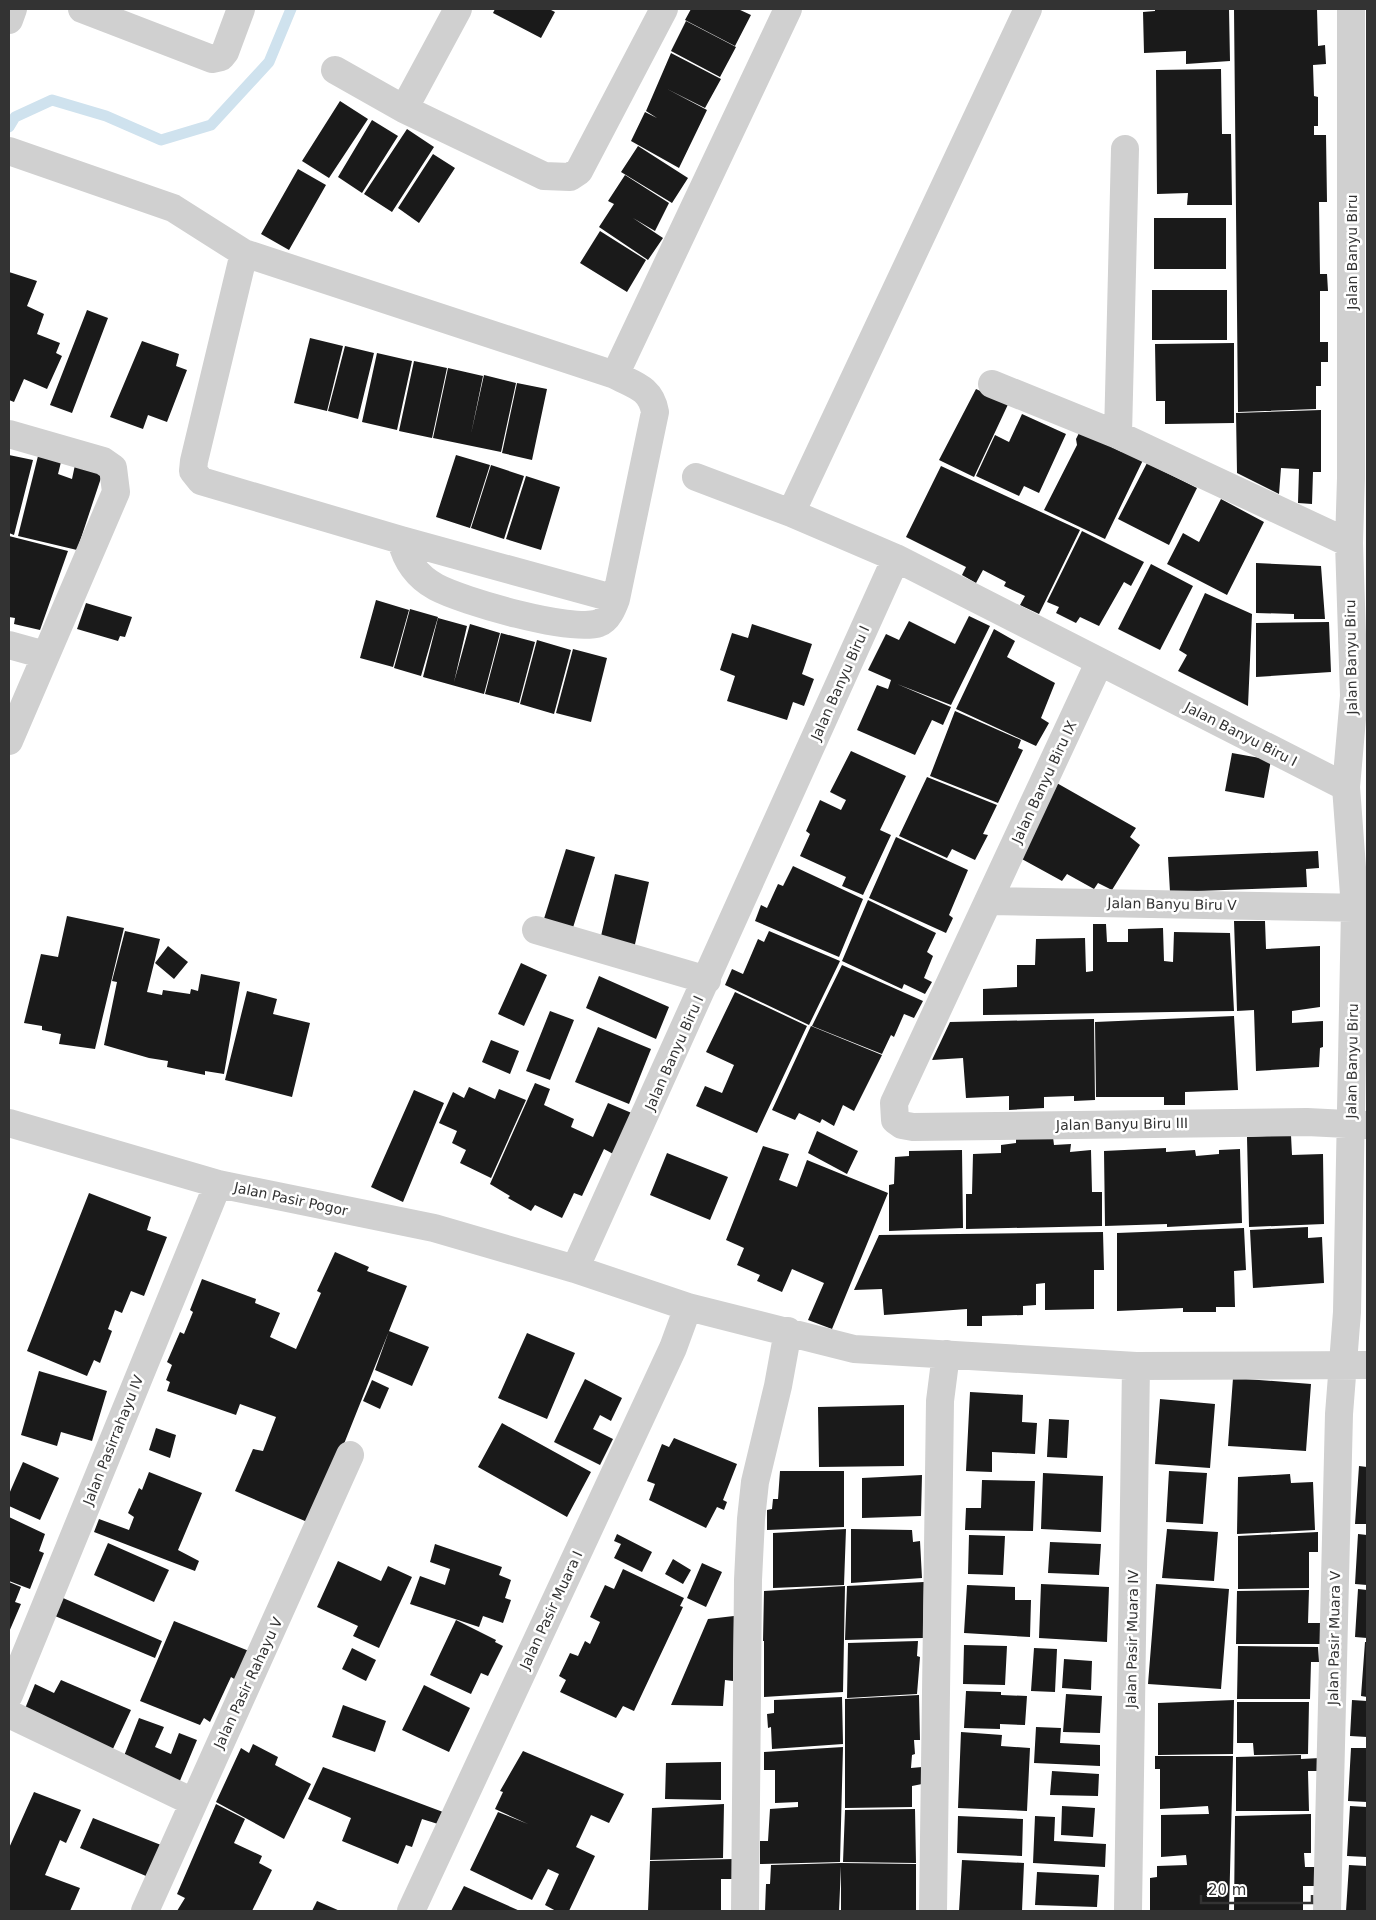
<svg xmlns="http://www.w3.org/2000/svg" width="1376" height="1920" viewBox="0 0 1376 1920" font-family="'DejaVu Sans',sans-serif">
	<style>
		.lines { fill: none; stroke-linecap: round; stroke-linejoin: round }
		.stream { stroke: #cfe2ee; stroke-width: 11 }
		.building { fill: #1a1a1a }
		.minor { stroke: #d0d0d0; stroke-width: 28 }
		.labels { text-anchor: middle; stroke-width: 5; stroke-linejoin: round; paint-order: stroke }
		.street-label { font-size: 14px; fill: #333; stroke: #fff }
	</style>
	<rect width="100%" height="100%" fill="#fff"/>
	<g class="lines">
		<path class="stream" d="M9,127l6,-10 37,-17 54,16 55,24 50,-15 58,-63 22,-53"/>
	</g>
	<path class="building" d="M495,9h54l6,3 -14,26 -48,-25z
		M691,9h47l13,6 -16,31 -50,-26z
		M1155,9h74l1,52 -44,3v-13l-42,2 -1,-41 12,-1z
		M1234,9h83l1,37 7,-1 1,19 -13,1 1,31 4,1v29h-4v9h12l1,67h-8l1,72h7l1,17h-8v51h8v20h-7v24h-5v23l-78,3z
		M686,21l50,26 -16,30 -49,-26z
		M671,53l50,26 -16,29 -38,-19 40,21 -28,58 -48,-27 14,-29 12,6 -11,-7z
		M1221,69l1,65h9l1,71h-45l1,-12 -31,1 -1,-124z
		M340,101l28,18 -39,59 -27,-17z
		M372,120l26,16 -36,57 -24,-16z
		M407,129l27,18 -42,65 -28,-18z
		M638,146l50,32 -16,25 -51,-31z
		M433,154l22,14 -36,55 -21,-15z
		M298,169l28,16 -37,65 -28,-16z
		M625,175l44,28 -14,28 -22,-13 30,20 -15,22 -49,-33 15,-23 -6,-3z
		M1154,218h72v51h-72z
		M600,231l46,29 -19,32 -47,-29z
		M9,272l28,9 -10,25 17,8 -7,20 23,9 -4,10 6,3 -15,33 -23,-10 -10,23 -5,-2z
		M1152,290h75v50h-75z
		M87,310l21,8 -36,95 -22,-8z
		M310,338l33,8 -16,65 -33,-8z
		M142,341l37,13 -3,12 11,4 -20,52 -19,-7 -5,14 -33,-12z
		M1234,343v80l-69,1v-23h-9l-1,-57z
		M345,346l29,7 -16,66 -30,-8z
		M377,353l35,8 -15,69 -35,-8z
		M414,361l33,7 -15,70 -33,-7z
		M448,368l35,8 -12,58 13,-59 32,8 -15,69 -68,-14z
		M517,383l30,6 -15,71 -30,-7z
		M976,389l13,6 22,3 -37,79 -35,-17z
		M1321,410v62h-8l-1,32 -14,-1 1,-34 -18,-1 -2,26 -42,-21 -1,-60z
		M1022,414l44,20 -27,59 -15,-7 -5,10 -43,-20 19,-41 14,7z
		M1083,425l14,15 25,12 3,-5 20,9 -40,83 -61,-29 33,-65 -1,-6z
		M9,455l24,5 -19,75 -5,-2z
		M456,455l34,10 -20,63 -34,-11z
		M38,456l23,6 -3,12 14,5 3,-14 28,7 -26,78 -59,-14z
		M1147,463l50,25 -28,57 -51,-26z
		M491,465l33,11 -20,63 -33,-11z
		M941,466l139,64 -41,84 -19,-9 5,-9 -21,-10 2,-4 -23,-12 -7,13 -14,-8 4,-8 -60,-30z
		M526,476l34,11 -19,63 -35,-11z
		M1221,499l43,23 -37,73 -60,-31 16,-31 16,9z
		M1082,531l62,31 -13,24 -7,-4 -25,44 -19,-9 -4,6 -20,-10 3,-6 -12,-5z
		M9,536l59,15 -28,79 -26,-6 1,-6 -6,-1z
		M1256,563l65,3 4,53h-31v-5l-38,-1z
		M1151,564l42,22 -33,64 -42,-21z
		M1205,593l47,21 -4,92 -70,-35 9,-16 -8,-5z
		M376,600l33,10 -16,57 -33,-9z
		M86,603l46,14 -7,20 -5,-1 -2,5 -41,-12z
		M410,609l28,8 -17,59 -27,-8z
		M969,616l21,10 -39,79 -54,-21 54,23 -8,18 -11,-5 -17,35 -58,-25 20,-45 11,4 3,-9 -23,-10 18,-36 13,6 10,-19 46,23z
		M438,618l29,8 -13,56 16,-58 30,9 -16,61 -61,-17z
		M1329,622l2,50 -75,5v-54z
		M752,624l60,20 -10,30 12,5 -10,27 -11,-4 -6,18 -60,-19 8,-25 -15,-6 12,-37 16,5z
		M994,629l21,12 -8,16 48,26 -14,35 8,5 -13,23 -80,-37z
		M501,633l34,9 -16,61 -34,-9z
		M537,640l34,10 -17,64 -34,-10z
		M573,649l34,9 -16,64 -35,-9z
		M955,711l66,29 -3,8 5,2 -25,53 -68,-27z
		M851,751l55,25 -26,54 11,5 -28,60 -21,-9 4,-9 -46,-21 10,-22 -4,-3 14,-31 21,10 5,-10 -16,-8z
		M1232,753l39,7 -7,38 -39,-7z
		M927,777l70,28 -14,29 5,1 -13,25 -23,-11 -5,9 -48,-22z
		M1055,782l81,46 -6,9 10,8 -28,45 -14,-7 -4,6 -27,-15 -5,7 -42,-23z
		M896,837l72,33 -19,45 4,3 -7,15 -77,-35z
		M566,849l29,8 -24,77 -29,-9z
		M1318,851l1,17 -13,1 1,18 -137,5 -2,-35z
		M793,866l70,33 -24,58 -84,-36 6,-16 6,3 11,-24 5,2z
		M615,874l34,8 -16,71 -34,-8z
		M868,900l68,33 -9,19 6,4 -9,22 8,4 -7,12 -21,-10 -2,5 -60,-28z
		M67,916l57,12 -29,121 -36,-5 2,-10 -19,-4v-4l-18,-3 17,-69 17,3z
		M1234,921h31l1,28 54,-3v61l-28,4v12l31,-2v26l-3,1 -1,19 -63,4 -2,-61 -17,1z
		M1093,924h13l1,18h21v-13l35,-1 1,33 9,1 1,-30 56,1 4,78 -251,4v-26l34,-2v-22h18l1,-26 49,-1 1,34 7,-1z
		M125,931l35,8 -13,53 15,3 1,-5 27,4 1,-5 7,2 3,-17 39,8 -16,92 -19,-3v4l-38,-8 1,-6 -19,-3 -45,-13 13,-63 -5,-1z
		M769,931l71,30 -31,64 -84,-40 7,-16 11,5 15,-35 6,3z
		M168,946l20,16 -14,17 -19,-16z
		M521,963l26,12 -23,51 -26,-12z
		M842,965l81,36 -9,17 -10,-4 -10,23 -3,-2 -9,19 -70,-28z
		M599,976l70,31 -13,32 -70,-31z
		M247,991l30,8 -4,15 37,9 -18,74 -67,-17z
		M735,992l72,34 -50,107 -61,-27 9,-20 17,7 12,-28 -28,-13z
		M550,1011l24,9 -24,60 -24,-9z
		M1234,1016l4,74 -53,2v13h-21v-8h-68l-1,-75z
		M1094,1019l1,81 -21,1v-5l-30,1v11l-35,2v-14l-43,2 -3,-40 -31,2 18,-38z
		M811,1026l71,29 -28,56 -11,-6 -9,21 -12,-7 -2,4 -21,-10 -4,7 -23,-10z
		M598,1027l53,22 -22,55 -54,-22z
		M491,1040l28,11 -9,23 -28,-12z
		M535,1083l15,6 -6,16 30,14 -3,8 22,10 15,-34 26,11 -19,41 -11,-6 -22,47 -8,-3 -12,25 -27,-13 -4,6 -23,-13 2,-2 -20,-12z
		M469,1087l26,12 4,-10 27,11 -35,78 -31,-15 6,-13 -14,-7 5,-12 -18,-8 14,-31 11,6z
		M414,1090l30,13 -41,99 -32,-15z
		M817,1131l41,20 -11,23 -39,-21z
		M1291,1135l1,20 31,-1 1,70 -75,3 -2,-90z
		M1053,1137l1,8 17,-1 -1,8 21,-2 1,42h10v34l-136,3v-35h6l1,-40 28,-1v-8l15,-2v-5z
		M763,1146l26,8 -10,26 18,7 10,-27 81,33 -56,136 -24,-9 16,-37 -32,-14 -10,23 -25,-11 3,-6 -23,-10 7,-17 -18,-8z
		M1166,1148v4l29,-2 1,6 23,-2v-4l21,-1 2,74 -75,4v-3l-62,2 -1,-75z
		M962,1150l1,78 -74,3v-46l5,-1 1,-27 14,-1v-5z
		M667,1153l61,24 -18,43 -60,-25z
		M89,1193l62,24 -4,13 20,7 -23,59 -13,-5 -9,22 -7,-3 -7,19 4,2 -12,32 -6,-3 -7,16 -60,-25z
		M1308,1227v11l14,-1 2,46 -71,5 -3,-58z
		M1244,1228l2,42 -12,1 1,36h-19v5h-33v-4l-66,3v-78z
		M1103,1232l1,38h-10v39l-49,1v-27l-9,1v21l-13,1v9l-41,1v10h-15v-17l-83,6 -2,-26 -28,1 25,-55z
		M335,1252l34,15 -2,4 40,15 -95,238 -77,-33 18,-42 10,2 13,-34 -36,-13 -4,11 -69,-24 3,-9 -4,-2 6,-15 -5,-3 13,-30 4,2 9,-22 -3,-2 12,-31 54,20 -1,4 25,10 -10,24 26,12 25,-56 -4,-2z
		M389,1331l40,16 -17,39 -37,-16z
		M527,1333l48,20 -28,66 -49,-21z
		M39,1371l68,20 -15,50 -31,-9 -4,14 -36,-11z
		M1233,1378l78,6 -5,67 -78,-5z
		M585,1379l37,19 -11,23 -11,-6 -7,14 20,10 -13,26 -46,-23z
		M372,1380l17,8 -9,21 -17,-8z
		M970,1392l53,3 -1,27 15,1 -2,31 -43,-2v20l-26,-1z
		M1160,1399l55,5 -5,64 -55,-4z
		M904,1405v61l-85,1 -1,-60z
		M1049,1419l20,1 -2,38 -20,-1z
		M502,1423l89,49 -24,45 -89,-50z
		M156,1428l20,7 -6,23 -21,-8z
		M674,1438l63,26 -14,36 4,2 -3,8 -7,-3 -11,21 -57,-28 6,-16 -8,-3 15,-37 7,3z
		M23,1462l36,16 -19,42 -31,-14v-12z
		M1359,1466l8,1v57h-12z
		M780,1471h64v56l-77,3v-20l5,-1 1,-10h5z
		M1169,1471l38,2 -4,51 -37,-2z
		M149,1472l53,21 -24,57 21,11 -4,10 -101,-39 5,-13 30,11 5,-13 -6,-4 11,-25 3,2z
		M1043,1473l60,3 -2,56 -60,-3z
		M1290,1474l1,9 22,-1 2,48 -78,4 1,-57z
		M922,1475l-1,41 -59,2v-40z
		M982,1480l53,1 -2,50 -68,-1 1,-22h15z
		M9,1517l36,17 -6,17 5,2 -14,36 -21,-8z
		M846,1529l-2,56 -71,3v-55z
		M851,1529l61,1 1,12 7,-1 2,37 -71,5z
		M1167,1529l51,3 -4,49 -52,-3z
		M1318,1532v20h-9v36l-71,1v-53z
		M617,1534l35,18 -10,20 -28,-14 7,-14 -7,-3z
		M1358,1534l9,1v50l-12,-1z
		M969,1535l36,1 -2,39 -35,-1z
		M1050,1542l51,2 -2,31 -51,-2z
		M108,1543l61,27 -15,32 -60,-27z
		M435,1544l67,23 -3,8 12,5 -6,18 6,2 -8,23 -20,-7 -4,11 -69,-23 10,-28 25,9 5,-16 -20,-7z
		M673,1559l18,11 -8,14 -18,-10z
		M338,1561l43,20 7,-15 24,11 -33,71 -26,-12 5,-10 -41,-19z
		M702,1563l20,9 -16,35 -19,-9z
		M623,1569l61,29 -4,8 3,1 -49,104 -11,-5 -7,12 -56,-26 6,-12 -7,-4 11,-23 8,3 7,-15 5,3 10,-22 -10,-5 15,-32 9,4z
		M9,1582l12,5 -6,15 6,2 -12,28z
		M924,1582l-1,56 -78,2 2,-54z
		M1041,1584l68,3 -2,55 -68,-4z
		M1156,1584l73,5 -8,100 -73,-5z
		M967,1585l48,2v13h16l-1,37 -66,-4z
		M845,1586l-2,106 -79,5v-56l61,-1 -62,1 1,-50z
		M1358,1589l9,1v48l-12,-1z
		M1309,1590l-1,33h13v21h-85l1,-53z
		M63,1598l99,43 -7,17 -100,-42z
		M734,1616l-1,65 -8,-1 -2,26 -52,-1 37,-86z
		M456,1620l40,20 -1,2 8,4 -15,30 -7,-3 -10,21 -41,-19z
		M174,1621l75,30 -13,29 -5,-3 -21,45 -6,-4 -4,7 -60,-24z
		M918,1641l-1,15 3,1 -3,37 -70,4 1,-55z
		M1365,1642h2v55l-6,-1z
		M964,1645l43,1 -2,39 -42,-1z
		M1238,1646l80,1 1,15h-8l-1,37h-73z
		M352,1648l24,12 -10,21 -24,-12z
		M1034,1648l23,1 -2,43 -24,-1z
		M1064,1659l28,2 -1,29 -29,-2z
		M61,1680l70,30 -20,43 -89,-37 13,-32 19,9z
		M424,1685l46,23 -21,44 -47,-22z
		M966,1691l35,1v3l26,1 -2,29 -25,-1v5l-36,-1z
		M1066,1694l36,2 -2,37 -37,-1z
		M919,1695l1,45h-6l1,14 -3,1 -1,13 11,-1v17l-10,2v21l-67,1v-109z
		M842,1697l1,47 -71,5 -1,-22 -3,1 -1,-14 7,-1v-13z
		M1234,1700l-1,54 -75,1v-52z
		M1352,1700l15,1v36l-17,-1z
		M1237,1702h72l-1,52 -54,1 -1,-12h-16z
		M343,1705l43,16 -11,31 -43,-15z
		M139,1718l25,9 -9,20 16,7 8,-21 18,7 -18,43 -57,-22z
		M1036,1727l25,1 -1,15 40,2v21l-66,-3z
		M961,1732l41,3 -1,11 29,2 -3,63 -69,-3z
		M253,1744l25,13 -3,8 36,19 -27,55 -68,-37 25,-54 8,5z
		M843,1747l-3,115 -80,2v-23h8l2,-32 28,-2v-5l-23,1v-33h-11v-18z
		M1351,1748h16v54l-19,-1z
		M523,1751l101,43 -15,29 -18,-8 -15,32 19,9 -26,55h-13l-11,-6 14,-31 -11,-5 -16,31 -62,-30 28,-58 30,12 -33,-15 8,-17 -3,-1z
		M1301,1755v4l19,-1v13h-12l1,40h-73v-54z
		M1155,1756h78l-4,155h-79v-33l7,-1v-11l30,-1 -1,-10 -25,2v-42l48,-1 -1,-8 -48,3v-40h-5z
		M721,1762v38l-56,-1 1,-36z
		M323,1767l120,45 -5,12 -16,-5 -10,28 -6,-2 -8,19 -56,-23 9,-23 -43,-19z
		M1052,1771l47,3 -1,22 -48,-1z
		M34,1792l47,18 -15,33 -6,-3 -15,35 35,13 -10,23h-61v-63z
		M216,1804l29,15 -11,24 28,13 -3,7 13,7 -20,41h-75l8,-13 -8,-4z
		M724,1804l-1,54 -73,2 2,-52z
		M1062,1806l33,2 -2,29 -32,-2z
		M1350,1806l17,1v50l-20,-1z
		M915,1809l1,54 -73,-1 2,-52z
		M1311,1814v39h-7l1,14h12l-2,19h-12v25h-69l1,-95z
		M958,1816l65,3 -1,37 -65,-3z
		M1035,1816l20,1 -1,24 52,3 -1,23 -72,-4z
		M93,1818l68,27 -15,31 -66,-28z
		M734,1859l-1,20h-12v32h-73l2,-50z
		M962,1860l62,3 -2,48h-63z
		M841,1863l75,1v47h-75v-45l-2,45h-74l1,-27h4l1,-19z
		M1349,1865l18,1v45h-21z
		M1037,1872l62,3 -2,32 -62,-2z
		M464,1886l56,25h-69z
		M317,1901l23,10h-28z"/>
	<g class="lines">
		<path class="minor" d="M82,9l130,50 9,-2 4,-5 16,-43
			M1028,9l-237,504 105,45 450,229
			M9,20l4,-11
			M335,70l69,39 140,67 26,1 9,-6 85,-162
			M404,109l54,-100
			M9,151l164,57 71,45 371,122c19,10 36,13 40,37l-39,187 -215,-59 -200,-59 -8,-10 1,-10 50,-208
			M615,375l173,-366
			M992,384l126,51 231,108
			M9,434l94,27 10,7 3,24 -107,249
			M1118,435l7,-286
			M696,477l95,36
			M401,540c5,21 15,36 35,47 26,14 136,46 163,36 9,-3 14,-16 17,-24
			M9,645l36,10
			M1099,663l-205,440 1,17 7,5 11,2 394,-5 60,3
			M988,901l379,7
			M536,930l171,50
			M9,1123l209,61 216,44 141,41 113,38 166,42 282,17 231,-1
			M575,1269l321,-711
			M9,1695l209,-511
			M9,1714l184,88
			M145,1911l205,-456
			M411,1911l262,-563 15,-41
			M745,1911l3,-331 3,-61 4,-37 23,-96 10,-55
			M933,1911l7,-510 6,-47
			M1128,1911l8,-545
			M1327,1911l12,-497 8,-102 8,-404 -9,-121 8,-91 -5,-153 2,-65v-469"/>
	</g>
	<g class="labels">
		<g class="street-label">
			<text transform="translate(1352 252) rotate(-90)" y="5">Jalan Banyu Biru</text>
			<text transform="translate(1351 657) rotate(-91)" y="5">Jalan Banyu Biru</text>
			<text transform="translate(840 683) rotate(-66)" y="5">Jalan Banyu Biru I</text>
			<text transform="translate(1241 734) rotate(27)" y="5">Jalan Banyu Biru I</text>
			<text transform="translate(1044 782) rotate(-65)" y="5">Jalan Banyu Biru IX</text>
			<text transform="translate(1172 904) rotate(1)" y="5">Jalan Banyu Biru V</text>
			<text transform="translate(674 1053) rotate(-66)" y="5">Jalan Banyu Biru I</text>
			<text transform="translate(1352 1061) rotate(-89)" y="5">Jalan Banyu Biru</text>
			<text transform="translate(1122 1124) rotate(-1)" y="5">Jalan Banyu Biru III</text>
			<text transform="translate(291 1199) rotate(12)" y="5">Jalan Pasir Pogor</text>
			<text transform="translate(113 1440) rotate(-68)" y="5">Jalan Pasirrahayu IV</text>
			<text transform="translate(551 1610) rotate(-65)" y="5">Jalan Pasir Muara I</text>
			<text transform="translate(1334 1638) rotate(-89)" y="5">Jalan Pasir Muara V</text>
			<text transform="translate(1132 1639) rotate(-89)" y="5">Jalan Pasir Muara IV</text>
			<text transform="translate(248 1683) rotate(-65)" y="5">Jalan Pasir Rahayu V</text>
		</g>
	</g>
	<rect width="1376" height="1920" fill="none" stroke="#333333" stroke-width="20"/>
	<path d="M1201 1895v8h111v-8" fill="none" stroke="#333333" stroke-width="2.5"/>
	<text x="1208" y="1895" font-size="15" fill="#333333" stroke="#ffffff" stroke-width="4" paint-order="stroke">20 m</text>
</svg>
